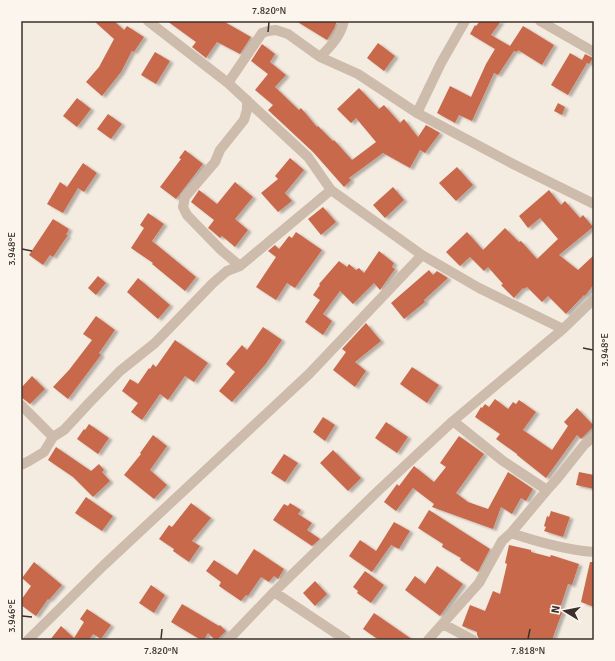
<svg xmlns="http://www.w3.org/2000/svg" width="615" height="661" viewBox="0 0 615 661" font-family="Signika,sans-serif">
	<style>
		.building { fill: #c8694b; filter: url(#shadow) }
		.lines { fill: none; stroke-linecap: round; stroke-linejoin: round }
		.minor { stroke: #cdbbac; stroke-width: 10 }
		.ticks { fill: none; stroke: #3b302b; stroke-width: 1.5 }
		.neatline { fill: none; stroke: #3b302b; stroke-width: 1.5 }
		.ticks-label { font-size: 10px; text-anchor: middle; fill: #3b302b }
	</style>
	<defs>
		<filter id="shadow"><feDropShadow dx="3.5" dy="2" stdDeviation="1" flood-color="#0004"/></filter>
	</defs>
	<rect width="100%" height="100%" fill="#f4ebe1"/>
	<path class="building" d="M94,21h20l10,9 3,-4 17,11 -10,15 -2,-1 -11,21 -19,24 -16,-14 13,-15 15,-28z
		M167,21h56l28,16 -11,17 -23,-12 -11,16 -14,-11 4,-5z
		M296,21h41l-3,8 -7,11z
		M480,21h21l-10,14 19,11 13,-20 31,19 -12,20 -24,-15 -1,2 -3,-1 -16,24 -4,-2 -22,48 -13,-6 -4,8 -18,-10 13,-27 21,11 15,-33 9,-15 -25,-15 5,-9 1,1z
		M378,43l17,13 -11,15 -17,-13z
		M262,44l13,10 -5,8 16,13 -11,12 24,23 2,-2 16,19 1,-1 15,15 1,-1 18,20 24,-18 -20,-24 -5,5 -14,-14 22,-21 20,21 5,-4 16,18 4,-4 14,18 8,-12 14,8 -15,20 -5,-3 -10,18 -27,-15 -34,25 2,2 -7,7 -31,-35 -45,-42 5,-5 -18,-15 13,-16 -17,-13z
		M155,52l15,9 -14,23 -15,-9z
		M570,53l17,10 -19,32 -17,-10z
		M585,54l8,4 -4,6 -7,-4z
		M77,98l14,11 -14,18 -14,-11z
		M558,103l7,4 -3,8 -8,-4z
		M108,114l14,10 -11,15 -14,-10z
		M185,150l18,14 -27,35 -16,-12 21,-28 -2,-1z
		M290,158l14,12 -19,23 7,8 -14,11 -17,-19 17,-14 -3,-3z
		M83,163l14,10 -13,19 -6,-4 -15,25 -16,-9 13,-22 7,5z
		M457,167l16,18 -17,16 -17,-18z
		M235,182l18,15 -18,22 13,11 -13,17 -13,-11 -2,2 -8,-7 -4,-3 6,-8 -23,-18 8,-12 18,14z
		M393,187l11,13 -19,18 -12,-13z
		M549,190l12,15 4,-4 15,17 3,-3 10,12 -34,28 19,15 16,-15v29l-9,12 -1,-1 -18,19 -18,-18 -6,6 -15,-15 -3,2 -1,-1 -9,10 -13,-13 2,-1 -15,-17 -4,4 -14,-14 -10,9 -14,-14 21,-20 16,18 22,-22 14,14 2,-1 16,18 21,-20 -18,-21 -12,10 -9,-12z
		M323,207l13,15 -15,13 -13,-16z
		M148,213l16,11 -12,17 44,36 -11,14 -33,-27 1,-1 -22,-15 13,-20 -4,-3z
		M53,219l16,10 -3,6h2l-15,22 -3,-2 -7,10 -14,-10z
		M296,232l26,18 -27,38 -8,-5 -11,17 -20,-13 20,-30 -8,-6 7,-6 4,4 10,-13 3,2z
		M379,251l15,12 -2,4 3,2 -15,21 -6,-7 -21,21 -13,-13 -17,23 9,7 -9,14 -18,-13 15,-22 -7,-5 7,-10 -1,-1 20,-23 8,6 2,-3 7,6 3,-2 5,5z
		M429,270l4,5 4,-4 11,7 -24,22 1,2 -21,17 -13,-16z
		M98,276l8,7 -10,12 -8,-7z
		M138,278l32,27 -12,14 -31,-27z
		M96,316l19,14 -16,23 2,2 -33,44 -15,-12 16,-17 23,-30 -9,-6z
		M366,323l15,18 -26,21 11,9 -11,16 -22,-17 13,-18 -4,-3z
		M263,327l19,13 -17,25 -33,37 -13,-11 16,-19 -9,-8 16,-19 5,5z
		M175,340l33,23 -14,19 -9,-6 -17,24 -8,-6 -18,26 -11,-8 7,-9 -16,-12 8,-12 8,5 11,-16 1,1 3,-5 3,3z
		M412,367l27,18 -12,18 -27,-19z
		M32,376l13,13 -15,15 -9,-7v-9z
		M495,399l13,10 5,-7 3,2 3,-4 17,12 -13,18 29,20 16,-24 -4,-4 13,-14 17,18 -13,13 -4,-4 -31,43 -29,-23v-1l-21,-15 4,-5 -25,-17 6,-10 1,1 3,-4 4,3z
		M323,417l12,8 -10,16 -12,-9z
		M386,422l22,15 -11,16 -22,-15z
		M89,424l20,14 -11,16 -21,-15 7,-10 1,1z
		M153,435l14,11 -17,24 17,15 -13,14 -30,-24 17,-21 -1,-1z
		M459,436l25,18 -28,39 12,9 20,7 20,-37 25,17 -7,12 -5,-3 -9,16 -11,-7 -8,22 -61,-22 2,-3 -21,-16 -17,23 -12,-9 13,-18 2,2 15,-20 20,16 12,-15 -6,-4z
		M56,447l35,24 8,-7 5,6 -2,2 8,9 -17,16 -20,-20 -25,-17z
		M333,450l28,28 -13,13 -28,-28z
		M284,454l14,9 -13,19 -14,-9z
		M579,472l15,3v14l-18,-4z
		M86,497l27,19 -11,15 -27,-18z
		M191,503l20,15 -19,23 8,5 -11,16 -16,-11 1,-2 -15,-10 10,-14 3,2z
		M290,503l11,7 -3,4 14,9 -5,7 13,9 -8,7 -39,-26 11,-16 4,2z
		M429,510l61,39 -12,23 -18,-12 1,-2 -19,-11 1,-3 -25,-16z
		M551,511l19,6 -7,20 -19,-6 2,-4 -2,-1 3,-10 2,1z
		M394,522l16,9 -11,18 -8,-4 -19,27 -23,-16 11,-16 16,11z
		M509,545l22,5v2l19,5 1,-2 28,9 -7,21 -4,-1 -8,24 3,2 -11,30h-66l-7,-1 -2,-4v-3l-15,-6 8,-21 15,6 8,-20 7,3 7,-30 -2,-1z
		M254,549l30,20 -6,10 -4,-3 -5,6 -8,-5 -13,19 -2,-1 -5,6 -22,-15 2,-4 -15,-11 8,-11 23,15z
		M34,562l28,23 -13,15 -1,-1 -12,17 -15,-11v-5l10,-14 -9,-8z
		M590,562h4v45l-13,-5z
		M437,566l26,18 -23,32 -35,-26 10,-14 10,8z
		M365,571l19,14 -13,18 -14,-10 1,-2 -5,-4z
		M315,581l12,13 -12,12 -12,-13z
		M151,585l14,10 -11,18 -15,-10z
		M182,604l37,22 1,-1 6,6 -9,9h-2l-7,-7 -4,7h-3l-30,-18z
		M87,609l24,16 -10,14 -8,-5 -4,6h-39l11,-14 13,12 10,-16 -4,-3z
		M374,613l39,27h-34l-16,-11z"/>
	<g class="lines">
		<path class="minor" d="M148,21l80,62 80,74 23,33 91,65 57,33 84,41
			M540,21l54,31
			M320,57c11,-11 20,-20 24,-36
			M228,83l34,-50 6,-2 8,-1 12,4 32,23 38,17 59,39 98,52 79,39
			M417,113l24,-50 24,-42
			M240,266l-19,-16 -34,-35 -4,-8 2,-10 30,-35 5,-12 24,-30 3,-10v-10
			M21,405l32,32
			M453,421l50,40 44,29
			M21,465l8,-4 15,-9 9,-15 11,-7 25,-27 31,-32 35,-28 58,-60 14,-12 13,-5 91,-76
			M511,533c27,9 54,17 83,19
			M274,592l72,48
			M443,624l30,16
			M28,640l76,-75 205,-191 113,-119
			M228,640l46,-48 105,-102 74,-69 110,-92 31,-30
			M428,640l51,-57 23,-42 9,-8 36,-43 10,-11 27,-34 10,-9"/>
	</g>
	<path class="ticks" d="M268,32l1,-10M22,249l10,2M583,348l10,2M22,616l10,1M161,639l1,-10M528,639l2,-10"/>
	<rect width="615" height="661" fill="none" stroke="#fbf5ee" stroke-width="44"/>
	<g transform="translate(565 611) rotate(280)" stroke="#fbf5ee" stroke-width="3" paint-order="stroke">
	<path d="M0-3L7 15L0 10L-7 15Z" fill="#3b302b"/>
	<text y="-6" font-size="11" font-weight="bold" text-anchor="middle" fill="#3b302b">N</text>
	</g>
	<rect x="22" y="22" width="571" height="617" class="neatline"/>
	<g class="ticks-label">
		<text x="269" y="14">7.820°N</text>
		<text transform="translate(11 249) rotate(-90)" y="4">3.948°E</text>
		<text transform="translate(604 350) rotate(-90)" y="4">3.948°E</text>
		<text transform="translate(11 616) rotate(-90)" y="4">3.946°E</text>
		<text x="161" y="654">7.820°N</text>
		<text x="528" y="654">7.818°N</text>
	</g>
</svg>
